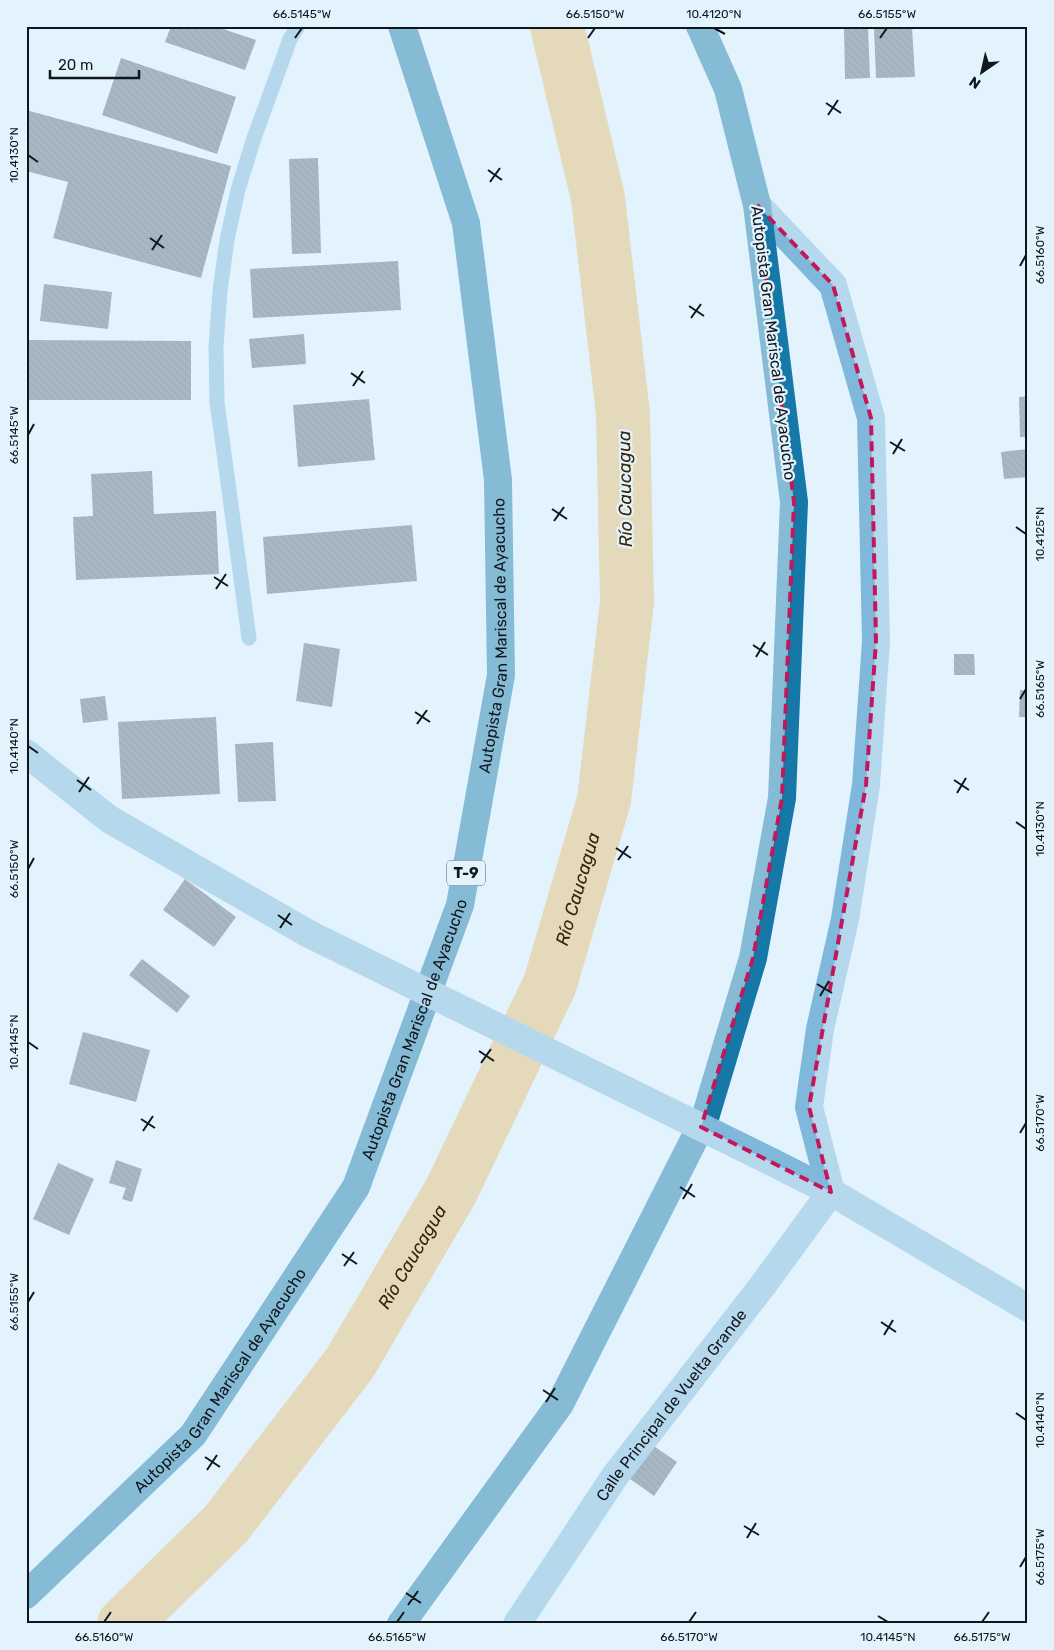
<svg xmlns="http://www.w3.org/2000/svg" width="1054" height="1650" viewBox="0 0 1054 1650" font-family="Rubik,sans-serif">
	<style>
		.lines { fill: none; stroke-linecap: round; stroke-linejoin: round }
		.river { stroke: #e7bb6a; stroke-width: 54 }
		.building { fill: url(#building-back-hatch) }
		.service { stroke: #7fb8da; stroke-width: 15 }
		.minor { stroke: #7fb8da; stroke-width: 28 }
		.trunk { stroke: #1678a7; stroke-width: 28 }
		.minor-bridge { stroke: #7fb8da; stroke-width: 28 }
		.marked { fill: none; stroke: #c2185b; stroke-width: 4; stroke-dasharray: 10 6; stroke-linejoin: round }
		.ticks { fill: none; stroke: #10171c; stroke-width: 2 }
		.labels { text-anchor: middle; stroke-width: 4.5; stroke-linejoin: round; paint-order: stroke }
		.shield { fill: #e3f3fe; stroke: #4f5960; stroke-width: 1 }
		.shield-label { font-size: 15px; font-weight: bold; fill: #10171c }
		.street-label { font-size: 16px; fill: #10171c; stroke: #e3f3fe }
		.water-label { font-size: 18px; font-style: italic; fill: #382602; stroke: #e3f3fe }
		.neatline { fill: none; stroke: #10171c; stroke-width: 2 }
		.ticks-label { font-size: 12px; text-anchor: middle; fill: #10171c }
	</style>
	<defs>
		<pattern id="building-back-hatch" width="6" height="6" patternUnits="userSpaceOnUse" patternTransform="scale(1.25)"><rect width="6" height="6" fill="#5e707c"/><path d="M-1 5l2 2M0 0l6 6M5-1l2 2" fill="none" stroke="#4c5b65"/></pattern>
	</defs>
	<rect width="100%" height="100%" fill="#e3f3fe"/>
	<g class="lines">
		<path class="river" id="s1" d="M124,1624l102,-100 124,-161 101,-172 99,-207 54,-184 23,-198 -4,-188 -25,-216 -41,-172"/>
	</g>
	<path class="building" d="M171,26h43l42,14 -11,30 -80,-28z
		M868,27l2,51 -25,1 -1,-51z
		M912,27l3,50 -39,1 -2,-49z
		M121,58l115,39 -19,57 -115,-39z
		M26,110l205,56 -30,112 -148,-40 15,-56 -42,-11z
		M318,158l3,95 -29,1 -3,-95z
		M398,261l3,49 -148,8 -3,-49z
		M44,284l68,8 -4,37 -68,-8z
		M304,334l2,30 -54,4 -3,-29z
		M28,340l163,1v59h-162z
		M1028,396v41h-8l-1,-40z
		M369,399l6,61 -77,7 -5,-62z
		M1028,449v28l-24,2 -3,-27z
		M152,471l2,43 62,-3 3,63 -143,6 -3,-63 20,-1 -2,-42z
		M412,525l5,56 -150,13 -4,-57z
		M304,643l36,6 -8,58 -36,-6z
		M954,654h20l1,21h-21z
		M1020,690l8,1v26h-9z
		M105,696l3,24 -25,3 -3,-24z
		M216,717l4,77 -98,5 -4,-77z
		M273,742l3,59 -38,1 -3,-58z
		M185,879l51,38 -22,30 -51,-37z
		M142,959l48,37 -13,17 -48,-38z
		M83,1032l67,18 -14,52 -67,-18z
		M116,1160l26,9 -10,33 -10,-3 4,-11 -17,-5z
		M58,1163l36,16 -25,56 -36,-16z
		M648,1442l29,20 -23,34 -28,-20z"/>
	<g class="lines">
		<path class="service" d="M249,638l-32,-236 -1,-55 4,-56 7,-51 11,-50 15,-49 37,-102 8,-13"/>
		<g class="minor">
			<path d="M757,205l76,80 38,133 5,223 -10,144 -21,134 -25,110 -11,78 22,85"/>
			<path d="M26,753l83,66 200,115"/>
			<path d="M772,1162l59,30 197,116"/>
			<path id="s2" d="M517,1624l98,-148 148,-191 68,-93"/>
		</g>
		<g class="trunk">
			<path id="s3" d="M26,1595l167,-160 163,-248 104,-282 41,-230 -3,-195 -32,-257 -64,-197"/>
			<path d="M401,1624l159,-220 145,-286 48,-160 29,-160 12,-296 -37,-297 -29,-116 -28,-63"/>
		</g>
		<path class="minor-bridge" d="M309,934l463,228"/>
	</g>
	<path d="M0 0H1054V1650H0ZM757,205l76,80 38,133 5,223 -10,144 -57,322 22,85 -130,-65 52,-169 29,-160 12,-296z" fill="#e3f3fe" fill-opacity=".55" fill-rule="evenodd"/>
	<path class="marked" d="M757,205l76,80 38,133 5,223 -10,144 -57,322 22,85 -130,-65 52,-169 29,-160 12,-296z"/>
	<path class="ticks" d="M714,28l11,6M295,38l7,-10M588,38l7,-10M880,38l7,-10M826,103l15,10M828,115l10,-15M28,155l10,7M488,170l14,10M490,182l10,-14M150,238l14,10M152,250l10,-15M1020,266l6,-11M689,306l15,10M691,318l10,-14M351,373l14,10M353,386l10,-15M28,435l6,-11M890,442l15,9M893,454l9,-15M552,509l15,10M554,521l10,-14M1016,527l10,7M214,577l14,9M216,589l10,-15M753,645l15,10M756,657l9,-15M1020,699l6,-10M415,712l15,10M417,724l10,-14M28,746l10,7M77,780l14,10M954,780l15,10M79,792l10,-15M957,793l9,-15M1016,822l10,7M616,848l15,10M618,860l10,-14M28,869l6,-11M278,915l14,10M280,928l10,-15M817,984l15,9M820,996l9,-15M28,1042l10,7M479,1051l15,10M481,1063l10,-14M141,1119l14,9M143,1131l10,-15M1020,1133l6,-10M680,1187l15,10M683,1199l9,-15M342,1254l15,10M344,1266l10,-14M28,1302l6,-10M881,1322l15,10M884,1335l9,-15M543,1390l15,10M546,1402l9,-14M1016,1413l10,7M205,1457l15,10M207,1470l10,-15M744,1526l15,9M747,1538l9,-15M1020,1567l6,-10M406,1593l15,10M408,1605l10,-14M878,1616l10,6M104,1622l7,-10M397,1622l7,-10M689,1622l7,-10M982,1622l7,-10"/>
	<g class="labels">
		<rect class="shield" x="447" y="860.5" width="38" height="25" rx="4"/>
		<g class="shield-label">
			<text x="466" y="878">T-9</text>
		</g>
		<g class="street-label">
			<text transform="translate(774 343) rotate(83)" y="6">Autopista Gran Mariscal de Ayacucho</text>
			<text dy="6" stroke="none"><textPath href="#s3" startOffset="1101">Autopista Gran Mariscal de Ayacucho</textPath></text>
			<text dy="6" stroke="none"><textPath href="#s3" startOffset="696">Autopista Gran Mariscal de Ayacucho</textPath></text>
			<text dy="6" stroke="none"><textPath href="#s3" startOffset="291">Autopista Gran Mariscal de Ayacucho</textPath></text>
			<text dy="6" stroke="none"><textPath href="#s2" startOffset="268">Calle Principal de Vuelta Grande</textPath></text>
		</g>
		<g class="water-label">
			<text transform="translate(625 489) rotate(-91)" y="6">Río Caucagua</text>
			<text dy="6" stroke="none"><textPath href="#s1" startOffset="874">Río Caucagua</textPath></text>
			<text dy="6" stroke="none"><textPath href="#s1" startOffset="469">Río Caucagua</textPath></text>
		</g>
	</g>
	<rect width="1054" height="1650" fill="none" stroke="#e3f3fe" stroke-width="55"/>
	<g transform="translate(982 72) rotate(214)" stroke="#e3f3fe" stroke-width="4" paint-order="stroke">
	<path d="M0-4L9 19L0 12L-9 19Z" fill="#10171c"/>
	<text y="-8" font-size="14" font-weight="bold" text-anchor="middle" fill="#10171c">N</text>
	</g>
	<path d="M50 70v8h89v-8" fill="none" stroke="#10171c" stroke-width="2.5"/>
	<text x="58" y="70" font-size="15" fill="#10171c" stroke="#e3f3fe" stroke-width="4" paint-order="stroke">20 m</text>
	<rect x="28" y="28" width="998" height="1594" class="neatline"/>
	<g class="ticks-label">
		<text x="302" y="18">66.5145°W</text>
		<text x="595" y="18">66.5150°W</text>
		<text x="714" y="18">10.4120°N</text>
		<text x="887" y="18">66.5155°W</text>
		<text transform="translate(14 155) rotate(-90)" y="4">10.4130°N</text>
		<text transform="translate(1040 255) rotate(-90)" y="4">66.5160°W</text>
		<text transform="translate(14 435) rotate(-90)" y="4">66.5145°W</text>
		<text transform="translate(1040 534) rotate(-90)" y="4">10.4125°N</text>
		<text transform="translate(1040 689) rotate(-90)" y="4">66.5165°W</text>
		<text transform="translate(14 746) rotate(-90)" y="4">10.4140°N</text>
		<text transform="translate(1040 829) rotate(-90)" y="4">10.4130°N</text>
		<text transform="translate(14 869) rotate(-90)" y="4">66.5150°W</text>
		<text transform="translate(14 1042) rotate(-90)" y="4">10.4145°N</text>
		<text transform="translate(1040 1123) rotate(-90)" y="4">66.5170°W</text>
		<text transform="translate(14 1302) rotate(-90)" y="4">66.5155°W</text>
		<text transform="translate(1040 1420) rotate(-90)" y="4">10.4140°N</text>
		<text transform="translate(1040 1557) rotate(-90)" y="4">66.5175°W</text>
		<text x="104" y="1641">66.5160°W</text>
		<text x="397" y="1641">66.5165°W</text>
		<text x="689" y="1641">66.5170°W</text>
		<text x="888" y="1641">10.4145°N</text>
		<text x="982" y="1641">66.5175°W</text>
	</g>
</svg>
